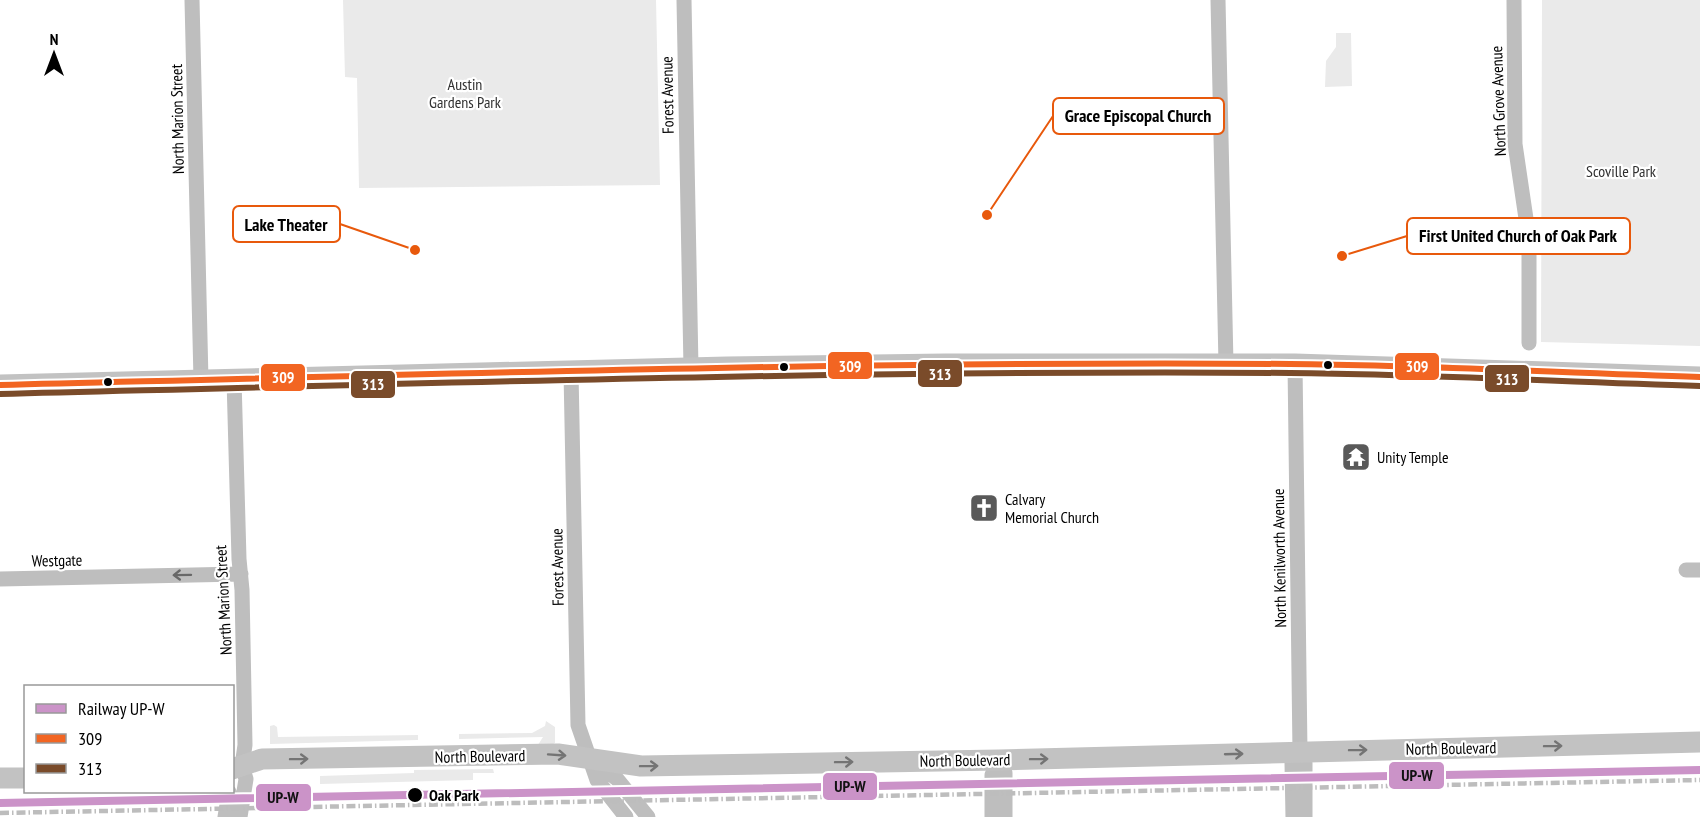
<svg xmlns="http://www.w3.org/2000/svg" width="1700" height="817" viewBox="0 0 1700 817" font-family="'PT Sans Narrow',sans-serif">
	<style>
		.green { fill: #eaeaea }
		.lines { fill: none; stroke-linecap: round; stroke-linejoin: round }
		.street { stroke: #bebebe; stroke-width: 15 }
		.secondary { stroke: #c2c2c2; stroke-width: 21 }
		.rail { stroke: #bdbdbd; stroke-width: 4.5; stroke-dasharray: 9 3 1.5 3; stroke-linecap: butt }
		.bus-1-casing { stroke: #fff; stroke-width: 10 }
		.bus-2-casing { stroke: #fff; stroke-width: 10 }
		.bus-1 { stroke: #f26522; stroke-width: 6 }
		.bus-2 { stroke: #7a4b2a; stroke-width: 6 }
		.rail-1-casing { stroke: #fff; stroke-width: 12 }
		.rail-1 { stroke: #cb93c8; stroke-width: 8 }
		.oneway { stroke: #686868 }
		.oneway2 { stroke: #747474 }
		.bus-dot { fill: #000; stroke: #fff; stroke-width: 2 }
		.labels { text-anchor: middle; stroke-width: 4.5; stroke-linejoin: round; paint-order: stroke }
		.park-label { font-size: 16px; fill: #303030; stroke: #fff }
		.street-label { font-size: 16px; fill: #000; stroke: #fff }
		.poi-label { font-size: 16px; fill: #000; stroke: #fff; text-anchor: start }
		.stop-label { font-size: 16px; font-weight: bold; fill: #000; stroke: #fff; text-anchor: start }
		.leader { fill: none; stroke: #e8590c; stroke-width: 2 }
		.callout-dot { fill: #e8590c; stroke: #fff; stroke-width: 2 }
		.callout { fill: #fff; stroke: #e8590c; stroke-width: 2 }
		.callout-label { font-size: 18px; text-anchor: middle; font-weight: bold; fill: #000 }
		.line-badge { stroke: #fff; stroke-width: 2 }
		.badge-label { font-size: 16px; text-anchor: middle; font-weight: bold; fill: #fff }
		.pale-badge-label { font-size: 16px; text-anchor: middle; font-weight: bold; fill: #111 }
	</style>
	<rect width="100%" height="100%" fill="#fff"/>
	<path class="green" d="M343,0h313l4,185 -301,3 -2,-110 -12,-1z
		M1542,0h158v346l-159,-4z
		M1336,33h15l1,53 -27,1 1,-26 10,-14z
		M546,721l9,6v16l-7,4 -12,1 7,-11 -84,2v-5l73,-1 13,-7z
		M274,725l3,2 1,10 140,-2v5l-148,4v-18z
		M493,769l1,4h-21v7l-153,4v-8l94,-3v-3z"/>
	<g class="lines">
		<path class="street" d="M192,0l9,380
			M684,0l7,368
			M1218,0l8,364
			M1514,0l1,144 14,95v104
			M1295,364l5,388 5,11v54
			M571,372l7,353 19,55 29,37
			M234,379l5,180 3,31 3,155 -3,21 4,13 -6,38
			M1686,570h14
			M0,579l241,-5
			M591,760l26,19 31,38
			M999,760l6,13v44
			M225,817l4,-25
			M992,817v-42l7,-15
			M1293,817l-1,-54 8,-11"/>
		<path class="secondary" d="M0,385l727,-18 218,-3h350l405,13
			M232,769l30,-10 296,-5 83,12 358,-6 701,-18
			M0,778h26"/>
		<path class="rail" d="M0,813l1700,-33"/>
		<g class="bus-1-casing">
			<path id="bus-1" d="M0,385c430,-11 860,-24 1290,-21 137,1 273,9 410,13"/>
		</g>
		<g class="bus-2-casing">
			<path id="bus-2" d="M0,394c430,-11 860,-24 1290,-21 136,1 273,9 410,13"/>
		</g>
		<use href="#bus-1" class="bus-1"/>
		<use href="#bus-2" class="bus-2"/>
		<g class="rail-1-casing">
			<path id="rail-1" d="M0,803l1700,-33"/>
		</g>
		<use href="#rail-1" class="rail-1"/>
	</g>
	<defs><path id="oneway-shaft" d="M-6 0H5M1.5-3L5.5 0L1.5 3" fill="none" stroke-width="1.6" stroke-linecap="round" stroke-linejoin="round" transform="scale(1.5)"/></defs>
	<use class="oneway" href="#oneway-shaft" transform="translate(182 575) rotate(179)"/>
	<g class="oneway2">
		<use href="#oneway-shaft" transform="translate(1553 746) rotate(-1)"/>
		<use href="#oneway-shaft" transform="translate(1358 750) rotate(-1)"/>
		<use href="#oneway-shaft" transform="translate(1234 754) rotate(-2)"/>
		<use href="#oneway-shaft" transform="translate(557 755) rotate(4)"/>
		<use href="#oneway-shaft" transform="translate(299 759) rotate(-1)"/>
		<use href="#oneway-shaft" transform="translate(1039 759) rotate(-1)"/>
		<use href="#oneway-shaft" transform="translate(844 762) rotate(-1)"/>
		<use href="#oneway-shaft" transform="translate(649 766) rotate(-1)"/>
	</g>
	<defs>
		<g id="temple-square" transform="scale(1.5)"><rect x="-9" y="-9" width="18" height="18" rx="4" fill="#595959" stroke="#fff"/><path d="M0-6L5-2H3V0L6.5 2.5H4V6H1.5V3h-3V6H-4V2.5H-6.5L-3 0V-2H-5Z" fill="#fff"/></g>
		<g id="church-square" transform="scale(1.5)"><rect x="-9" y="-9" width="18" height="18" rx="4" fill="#595959" stroke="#fff"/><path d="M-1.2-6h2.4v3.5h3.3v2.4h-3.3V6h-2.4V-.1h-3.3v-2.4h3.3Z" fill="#fff"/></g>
	</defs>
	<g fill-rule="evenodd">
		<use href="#temple-square" x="1356" y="457"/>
		<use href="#church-square" x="984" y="508"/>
	</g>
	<g class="bus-dot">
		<circle cx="1328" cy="365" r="5"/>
		<circle cx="784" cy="367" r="5"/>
		<circle cx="108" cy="382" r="5"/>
		<circle cx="415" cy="795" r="8"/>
	</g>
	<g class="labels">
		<g class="park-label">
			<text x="465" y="90">Austin<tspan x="465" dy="18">Gardens Park</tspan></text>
			<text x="1621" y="177">Scoville Park</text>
		</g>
		<g class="street-label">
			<text transform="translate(667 95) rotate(-91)" y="6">Forest Avenue</text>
			<text transform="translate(1498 101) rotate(-92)" y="6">North Grove Avenue</text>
			<text transform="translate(177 119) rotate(-91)" y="6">North Marion Street</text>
			<text transform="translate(1279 558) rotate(-91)" y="6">North Kenilworth Avenue</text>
			<text transform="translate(57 560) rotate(-1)" y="6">Westgate</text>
			<text transform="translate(557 567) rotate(-91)" y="6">Forest Avenue</text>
			<text transform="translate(223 600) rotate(-93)" y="6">North Marion Street</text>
			<text transform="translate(1451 748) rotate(-1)" y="6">North Boulevard</text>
			<text transform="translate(480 756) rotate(-1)" y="6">North Boulevard</text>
			<text transform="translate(965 760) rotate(-1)" y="6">North Boulevard</text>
		</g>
		<g class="poi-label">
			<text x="1377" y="463">Unity Temple</text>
			<text x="1005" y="505">Calvary<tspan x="1005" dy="18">Memorial Church</tspan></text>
		</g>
		<g class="stop-label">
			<text x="429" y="801">Oak Park</text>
		</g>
	</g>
	<path class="leader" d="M987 215L1053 116M415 250L340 224M1342 256L1407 236"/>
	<g class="callout-dot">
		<circle cx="987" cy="215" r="6"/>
		<circle cx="415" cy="250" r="6"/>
		<circle cx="1342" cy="256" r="6"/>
	</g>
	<g class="callout">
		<rect x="1053" y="98" width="171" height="36" rx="6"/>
		<rect x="233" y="206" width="107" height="36" rx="6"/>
		<rect x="1407" y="218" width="223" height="36" rx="6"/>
	</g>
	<g class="callout-label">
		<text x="1138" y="122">Grace Episcopal Church</text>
		<text x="286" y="231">Lake Theater</text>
		<text x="1518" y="242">First United Church of Oak Park</text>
	</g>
	<g class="line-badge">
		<rect x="827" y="351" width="46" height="29" rx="6" fill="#f26522"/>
		<rect x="1394" y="352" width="46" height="29" rx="6" fill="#f26522"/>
		<rect x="917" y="359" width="46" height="29" rx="6" fill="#7a4b2a"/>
		<rect x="260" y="363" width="46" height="29" rx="6" fill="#f26522"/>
		<rect x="1484" y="364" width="46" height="29" rx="6" fill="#7a4b2a"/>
		<rect x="350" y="370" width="46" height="29" rx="6" fill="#7a4b2a"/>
		<rect x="1388" y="761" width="57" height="29" rx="6" fill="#cb93c8"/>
		<rect x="822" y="772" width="56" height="29" rx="6" fill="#cb93c8"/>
		<rect x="255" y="783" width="57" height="29" rx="6" fill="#cb93c8"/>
	</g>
	<g class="badge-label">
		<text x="850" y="372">309</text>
		<text x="1417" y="372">309</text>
		<text x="940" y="380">313</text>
		<text x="283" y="383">309</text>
		<text x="1507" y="385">313</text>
		<text x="373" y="390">313</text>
	</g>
	<g class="pale-badge-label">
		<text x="1417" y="781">UP-W</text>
		<text x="850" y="792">UP-W</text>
		<text x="283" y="803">UP-W</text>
	</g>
	<rect x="24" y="685" width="210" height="108" fill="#ffffff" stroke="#999999" stroke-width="1.5"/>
	<rect x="36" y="704" width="30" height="9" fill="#cb93c8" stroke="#999999" stroke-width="1.5"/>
	<text x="78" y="715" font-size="18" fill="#000000">Railway UP-W</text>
	<rect x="36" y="734" width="30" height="9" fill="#f26522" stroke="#999999" stroke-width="1.5"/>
	<text x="78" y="745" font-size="18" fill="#000000">309</text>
	<rect x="36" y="764" width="30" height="9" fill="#7a4b2a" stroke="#999999" stroke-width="1.5"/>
	<text x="78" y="775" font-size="18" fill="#000000">313</text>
	<g transform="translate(54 54)" stroke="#ffffff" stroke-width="4.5" paint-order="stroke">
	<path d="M0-4.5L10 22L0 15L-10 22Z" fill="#000000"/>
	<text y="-9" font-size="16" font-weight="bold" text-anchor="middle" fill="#000000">N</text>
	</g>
</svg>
